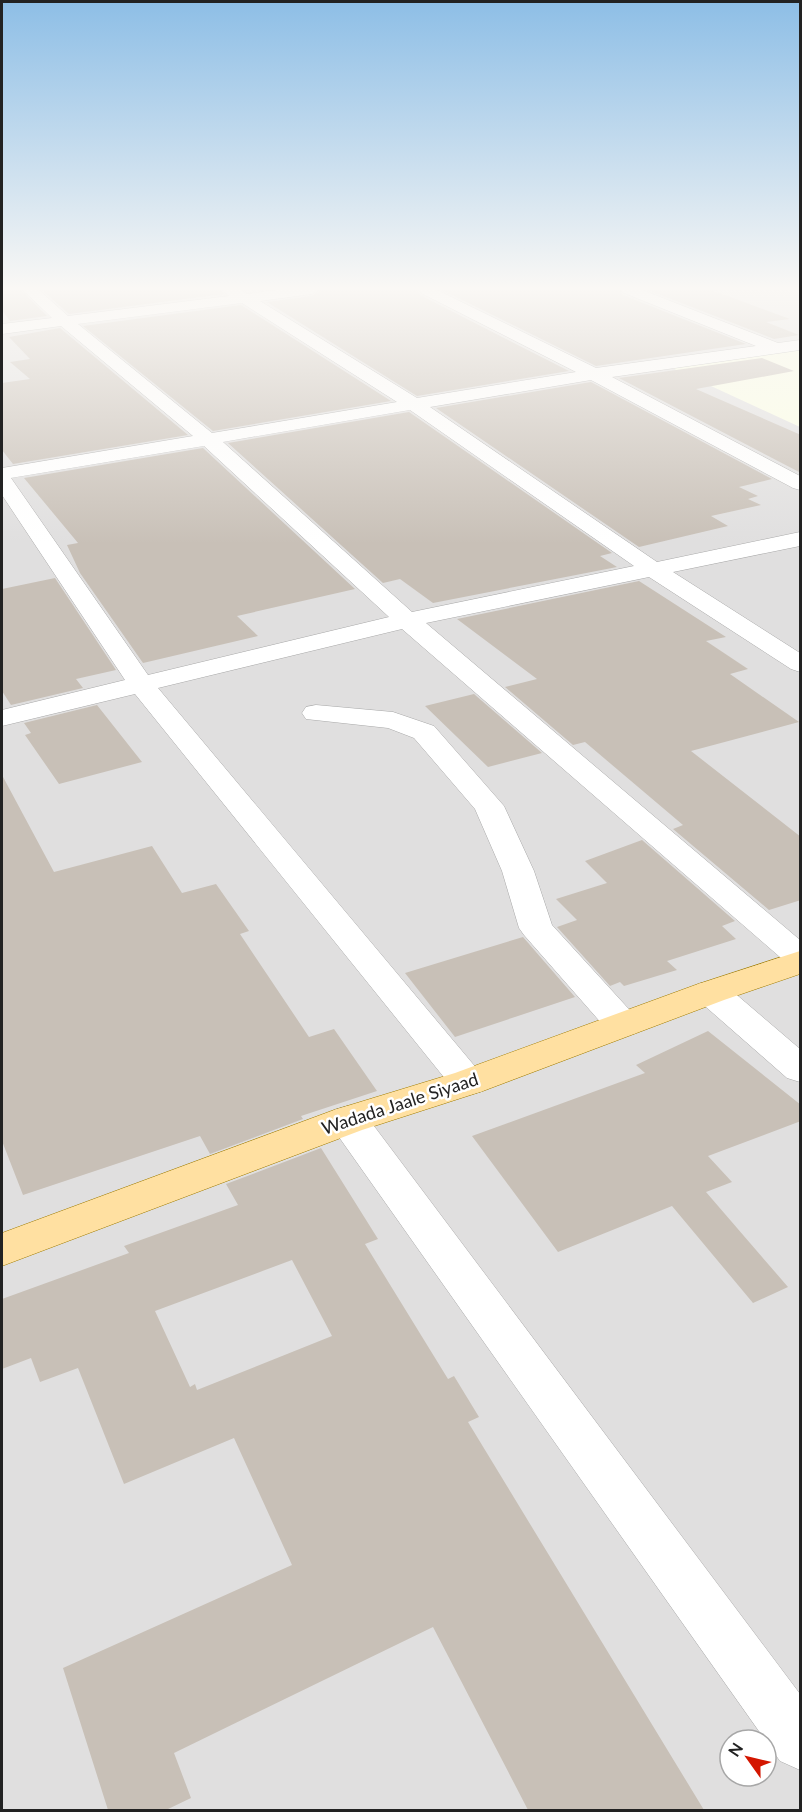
<svg xmlns="http://www.w3.org/2000/svg" width="802" height="1812" viewBox="0 0 802 1812" font-family="Lato,sans-serif">
	<style>
		.residential { fill: #e0dfdf; fill-rule: evenodd }
		.education { fill: #fcffe5 }
		.building { fill: #c8c0b7; fill-rule: evenodd }
		.lines { fill: none; stroke-linecap: round; stroke-linejoin: round }
		.minor-casing { stroke: #a9a9a9; stroke-width: 1 }
		.major-casing { stroke: #a07c00; stroke-width: 1 }
		.minor { fill: #fff; fill-rule: evenodd }
		.major { fill: #ffe0a1; fill-rule: evenodd }
		.labels { text-anchor: middle; stroke-width: 5; stroke-linejoin: round; paint-order: stroke }
		.street-label { font-size: 18px; fill: #222; stroke: #fff }
	</style>
	<rect width="100%" height="100%" fill="#f3f0e8"/>
	<path class="residential" d="M2,290h798v1520h-798zM730,1740h36v36h-36z"/>
	<path class="education" d="M800,348v79l-128,-59z"/>
	<path class="building" d="M2,290h19l26,26 -37,5 -8,-11z
		M42,290h179l3,4 -155,20z
		M321,290h96l3,5 149,76 -152,25 -150,-94 45,-6z
		M442,290h178l3,5 123,49 -150,22z
		M648,290h63l79,29 -24,3 33,13 -25,4z
		M241,305l150,96 -178,30 -130,-105z
		M60,328l128,107 -175,29 -11,-14v-67l28,-4 -20,-17 20,-3 -21,-22z
		M762,358l32,13 -98,18 105,46v38l-182,-95z
		M591,382l181,97 -33,8 19,9 -10,3 13,6 -50,11 17,10 -89,21 -203,-139z
		M409,412l203,141 -12,3 17,11 -184,36 -33,-24 -17,4 -155,-140z
		M203,448l152,141 -118,27 21,20 -115,27 -63,-90 -13,-28 11,-2 -54,-65z
		M55,578l61,92 -40,9 7,9 -72,17 -9,-14v-102z
		M639,581l87,56 -20,4 42,28 -18,5 69,48 -108,29 110,86v63l-32,10 -96,-81 10,-4 -98,-83 -12,3 -68,-58 32,-8 -80,-60z
		M474,694l68,59 -54,14 -63,-61z
		M97,705l45,57 -83,22 -34,-49 6,-2 -7,-10z
		M2,775l52,97 98,-26 30,47 34,-9 33,47 -9,3 69,103 25,-8 43,62 -76,25 2,3 -93,35 -10,-18 -177,59 -21,-54z
		M642,840l93,81 -13,5 14,13 -69,22 10,9 -53,16 -4,-4 -10,4 -53,-59 20,-7 -21,-21 51,-16 -22,-22z
		M523,937l52,60 -120,40 -50,-64z
		M708,1031l93,74v16l-93,35 24,26 -26,10 82,95 -35,16 -81,-97 -114,46 -86,-116 173,-63 -9,-8z
		M321,1148l57,91 -13,5 83,135 6,-3 25,41 -11,5 236,388h-176l-95,-183 -259,126 17,45 -25,12h-58l-45,-142 229,-103 -58,-127 -110,46 -46,-116 -38,14 -9,-24 -29,11v-70l127,-46 -5,-7 114,-41 -12,-21zM292,1260l40,76 -135,54 -2,-6 -5,3 -35,-76z"/>
	<g class="lines">
		<g class="minor-casing">
			<path id="minor" d="M23,290h16l29,26 161,-20 -6,-6h18l6,4 30,-4h42l-7,4 -52,7 157,97 159,-26 -155,-79 -2,-3h18l159,78 160,-22 -132,-53 -2,-3h20l136,53 22,-3v10l-188,27 188,99v14l-7,-2 -202,-108 -161,27 227,155 143,-30v14l-127,26 127,81v19l-9,-3 -142,-92 -223,46 374,317v27l-12,-3 -386,-335 -244,59 330,394 -5,9 -14,4 -14,-4 -320,-397 -133,32v-16l123,-30 -123,-185v-27l191,-32 -132,-110 -59,8v-10l50,-6zM242,303l155,99 -185,31 -134,-109zM410,410l224,156 -222,46 -189,-170zM204,446l185,171 -241,58 -137,-197z
				M316,705l77,7 41,14 70,80 30,65 18,54 84,92 5,8 -5,8 -13,4 -13,-4 -86,-98 -5,-7 -17,-57 -27,-62 -61,-71 -26,-10 -82,-9 -4,-6 4,-6z
				M711,981l13,3 76,65v33l-13,-4 -89,-78 -5,-8 5,-8z
				M348,1106l14,4 438,584v76l-20,-9 -446,-631 -6,-10 6,-10z"/>
		</g>
		<g class="major-casing">
			<path id="major" d="M800,951v23l-76,26 -241,91 -121,39 -360,136v-33l332,-123 121,-37 243,-89z"/>
		</g>
		<use href="#minor" class="minor"/>
		<use href="#major" class="major"/>
	</g>
	<linearGradient id="sky" x2="0" y2="1"><stop stop-color="#8dbee6"/><stop offset="0.53" stop-color="#faf8f5"/><stop offset="1" stop-color="#faf8f5" stop-opacity="0"/></linearGradient>
	<rect width="802" height="544" fill="url(#sky)"/>
	<g class="labels">
		<g class="street-label">
			<text transform="translate(400 1104) rotate(-18)" y="6">Wadada Jaale Siyaad</text>
		</g>
	</g>
	<rect width="802" height="1812" fill="none" stroke="#222222" stroke-width="6"/>
	<g transform="translate(748 1758) rotate(304)"><circle r="28" fill="#ffffff" stroke="#a7a7a7" stroke-width="1.5"/>
	<path d="M0-4.5L10 22L0 15L-10 22Z" fill="#d41600"/>
	<text y="-9" font-size="16" font-weight="bold" text-anchor="middle" fill="#222222">N</text>
	</g>
</svg>
